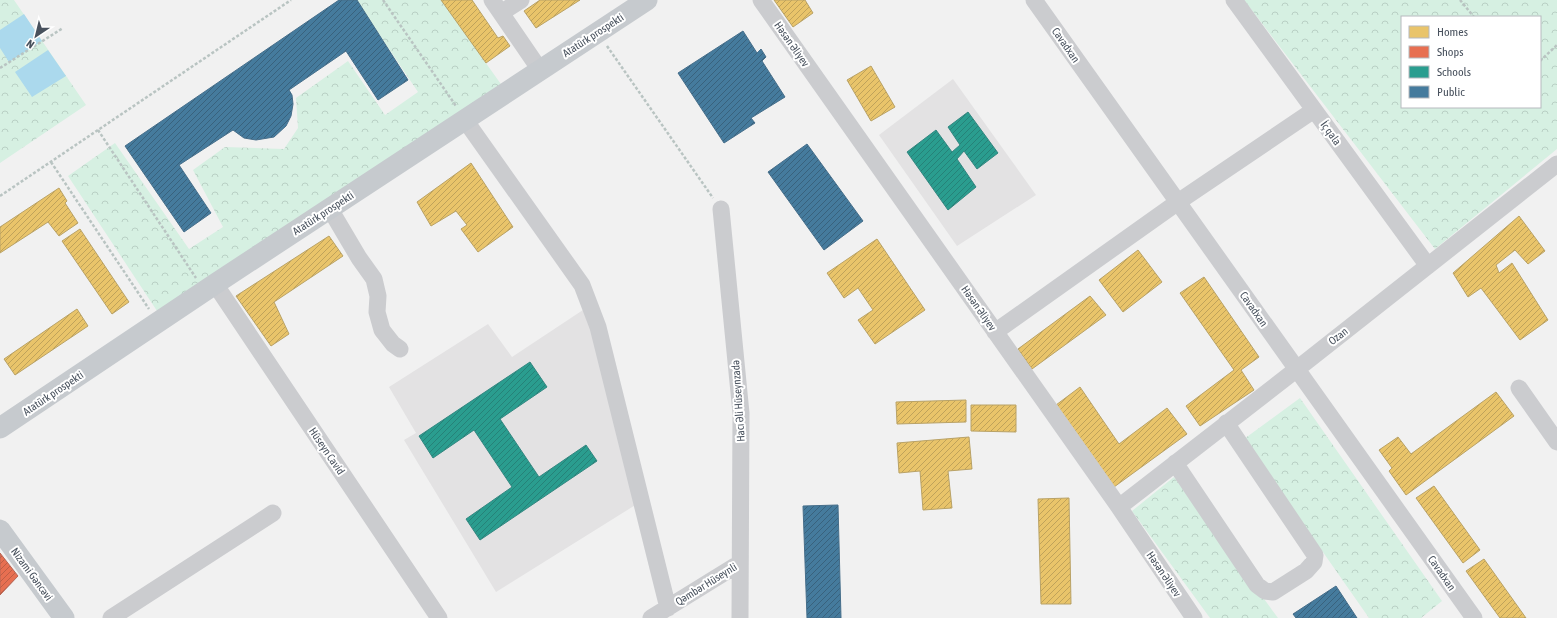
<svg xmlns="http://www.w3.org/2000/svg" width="1557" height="618" viewBox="0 0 1557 618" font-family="'Asap Condensed',sans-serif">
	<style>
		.education { fill: #e3e2e3 }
		.forest { fill: url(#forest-crowns); fill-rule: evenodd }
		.water { fill: #abd9ed }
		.homes { fill: url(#homes-hatch); stroke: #b9a266 }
		.shops { fill: url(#shops-hatch); stroke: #b76655 }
		.schools { fill: url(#schools-hatch); stroke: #338680 }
		.public { fill: url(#public-hatch); stroke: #466e8a }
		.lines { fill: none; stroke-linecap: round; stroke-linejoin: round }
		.path { stroke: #b9c4c2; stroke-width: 2.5; stroke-dasharray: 3 2; stroke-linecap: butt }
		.minor { stroke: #cbcccf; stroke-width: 17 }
		.major { stroke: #c6cace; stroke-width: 21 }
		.labels { text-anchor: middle; stroke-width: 4; stroke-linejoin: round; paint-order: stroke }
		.street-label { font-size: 11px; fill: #48515d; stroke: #fff }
	</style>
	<defs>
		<pattern id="forest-crowns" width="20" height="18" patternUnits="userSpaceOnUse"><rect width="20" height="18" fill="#d6f0e2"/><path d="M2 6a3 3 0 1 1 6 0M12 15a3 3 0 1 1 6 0" fill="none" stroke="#b9d0c4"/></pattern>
		<pattern id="homes-hatch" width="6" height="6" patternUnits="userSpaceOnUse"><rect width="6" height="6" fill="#e9c46a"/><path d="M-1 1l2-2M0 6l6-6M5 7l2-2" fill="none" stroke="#bfa25a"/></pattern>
		<pattern id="shops-hatch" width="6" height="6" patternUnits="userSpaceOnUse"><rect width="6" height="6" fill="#e76f51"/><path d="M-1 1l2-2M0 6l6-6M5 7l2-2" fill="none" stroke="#bd5e46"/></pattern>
		<pattern id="schools-hatch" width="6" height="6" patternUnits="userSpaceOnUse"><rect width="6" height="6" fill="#2a9d8f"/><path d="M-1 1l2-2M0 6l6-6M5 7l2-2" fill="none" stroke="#268278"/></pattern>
		<pattern id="public-hatch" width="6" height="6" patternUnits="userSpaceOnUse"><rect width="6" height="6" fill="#457b9d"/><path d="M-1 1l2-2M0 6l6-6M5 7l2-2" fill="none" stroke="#39627d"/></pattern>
	</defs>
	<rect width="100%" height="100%" fill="#f1f1f1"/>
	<path class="education" d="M953,79l83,116 -79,51 -78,-111z
		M586,308l51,196 -141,88 -92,-152 12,-7 -27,-46 99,-63 24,33z"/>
	<path class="forest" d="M0,0h14l72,105 -86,58z
		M356,0h85l62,87 -342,230 -93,-141 47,-33 74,106 34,-22 -30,-57 32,-23 59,2 14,-21 -2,-30 52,-37 37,54 33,-23z
		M1244,0h313v149l-122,100zM1402,17h138v90h-138z
		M1300,398l142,203 -21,17h-52l-125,-179z
		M1174,477l104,141h-68l-78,-107z"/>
	<path class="water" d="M24,14l18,27 -33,21 -9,-14v-18z
		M48,50l18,26 -34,21 -17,-25z"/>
	<path class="homes" d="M441,0h31l26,38 5,-2 7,10 -24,17z
		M540,0h40l-44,28 -12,-17z
		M774,0h31l8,13 -20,14z
		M871,66l24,41 -24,14 -24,-41z
		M471,163l42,64 -35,25 -17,-23 6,-4 -11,-14 -25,15 -14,-24z
		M59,188l8,13 -2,2 13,20 -19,13 -11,-14 -48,31v-26z
		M1519,216l26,35 -17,13 -13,-14 -19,15 3,8 13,-10 36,57 -28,20 -39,-52 -13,9 -15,-24z
		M80,229l49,73 -17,12 -50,-73z
		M329,236l14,20 -69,46 15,32 -18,12 -35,-50z
		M877,239l48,71 -50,34 -17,-24 15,-10 -15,-22 -14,10 -17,-25z
		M1138,250l24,32 -39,30 -24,-32z
		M1204,277l55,80 -18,13 13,20 -54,36 -14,-20 48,-36 -54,-77z
		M1090,296l16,19 -74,54 -14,-20z
		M77,309l11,17 -73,49 -11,-16z
		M1080,387l39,57 48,-36 20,26 -73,53 -58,-82z
		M1496,392l18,24 -108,79 -17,-24 3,-3 -13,-18 19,-13 13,17z
		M966,400v22l-69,2 -1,-22z
		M971,405h45v27l-45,-1z
		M969,437l3,32 -24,2 4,37 -29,2 -3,-39 -21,2 -2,-30z
		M1434,486l46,64 -17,13 -47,-65z
		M1069,498l2,106h-30l-3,-105z
		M1484,559l42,59h-26l-34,-47z"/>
	<path class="shops" d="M0,553l18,23 -18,19z"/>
	<path class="schools" d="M968,112l30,41 -21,16 -13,-18 -7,8 19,28 -28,23 -41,-58 29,-22 16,22 8,-7 -12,-18z
		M530,362l17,25 -47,32 39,58 47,-32 11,16 -117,79 -14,-21 46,-32 -38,-57 -41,28 -14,-22z"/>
	<path class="public" d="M339,0h18l51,80 -30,20 -32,-49 -57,39 3,5 1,9 -2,12 -5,10 -12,11 -18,3 -12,-2 -11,-8 -54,35 32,48 -27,19 -59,-86z
		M743,31l14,22 4,-4 5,8 -4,4 23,36 -34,21 4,5 -31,20 -46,-70z
		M807,144l56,77 -39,29 -56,-78z
		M838,505l3,113h-34l-4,-112z
		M1336,586l21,32h-61l-3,-4z"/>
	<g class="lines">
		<path class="path" d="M383,0l73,106
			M1460,0l14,17
			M607,46l106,152
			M1540,61l17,-16
			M0,68l63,-40
			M98,130l98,148
			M51,162l98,147
			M0,196l291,-196"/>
		<path class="minor" d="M492,0l48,70
			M761,0l358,507 75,111
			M1034,0l440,618
			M1234,0l194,266
			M501,13l20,-13
			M465,120l117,165 16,42 70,281
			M330,209l29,49 15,21 4,17 -1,16 5,18 11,14 7,5
			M721,209l20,204 -1,205
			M215,284l224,334
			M995,332l183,-130 136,-92
			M1519,388l38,54
			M1175,463l82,122 8,6 8,1 33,-21 8,-9 1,-7 -89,-132
			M1119,507l178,-138 260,-205
			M111,618l162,-105
			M651,618l89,-55"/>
		<path class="major" d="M0,428l215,-144 432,-284
			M0,530l64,88"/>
	</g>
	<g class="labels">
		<g class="street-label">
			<text transform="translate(593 35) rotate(-33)" y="4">Atatürk prospekti</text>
			<text transform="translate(792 44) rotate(55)" y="4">Həsən Əliyev</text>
			<text transform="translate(1066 45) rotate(55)" y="4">Cavadxan</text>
			<text transform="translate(1331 133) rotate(54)" y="4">İç qala</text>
			<text transform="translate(323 213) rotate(-33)" y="4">Atatürk prospekti</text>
			<text transform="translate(979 308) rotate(55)" y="4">Həsən Əliyev</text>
			<text transform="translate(1254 309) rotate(55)" y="4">Cavadxan</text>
			<text transform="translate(1338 336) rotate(-38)" y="4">Ozan</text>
			<text transform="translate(53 393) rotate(-34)" y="4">Atatürk prospekti</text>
			<text transform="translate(738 401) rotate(-94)" y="4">Hacı Əli Hüseynzadə</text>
			<text transform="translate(327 451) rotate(56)" y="4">Hüseyn Cavid</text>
			<text transform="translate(1442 573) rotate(55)" y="4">Cavadxan</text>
			<text transform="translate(32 574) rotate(54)" y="4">Nizami Gəncəvi</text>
			<text transform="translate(1164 574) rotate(56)" y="4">Həsən Əliyev</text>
			<text transform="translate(706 584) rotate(-32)" y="4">Qəmbər Hüseynli</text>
		</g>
	</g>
	<rect x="1401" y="16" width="140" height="92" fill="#ffffff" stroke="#b6b9be"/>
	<rect x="1409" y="26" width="20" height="12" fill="#e9c46a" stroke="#b6b9be"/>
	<text x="1437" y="36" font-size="12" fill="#48515d">Homes</text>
	<rect x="1409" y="46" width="20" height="12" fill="#e76f51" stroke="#b6b9be"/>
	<text x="1437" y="56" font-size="12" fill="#48515d">Shops</text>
	<rect x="1409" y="66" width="20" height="12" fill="#2a9d8f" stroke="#b6b9be"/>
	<text x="1437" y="76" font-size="12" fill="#48515d">Schools</text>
	<rect x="1409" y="86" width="20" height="12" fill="#457b9d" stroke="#b6b9be"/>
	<text x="1437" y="96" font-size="12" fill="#48515d">Public</text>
	<g transform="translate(36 36) rotate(215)" stroke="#ffffff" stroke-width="3" paint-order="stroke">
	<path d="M0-3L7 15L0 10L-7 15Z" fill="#48515d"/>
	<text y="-6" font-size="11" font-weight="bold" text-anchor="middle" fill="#48515d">N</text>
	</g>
</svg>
